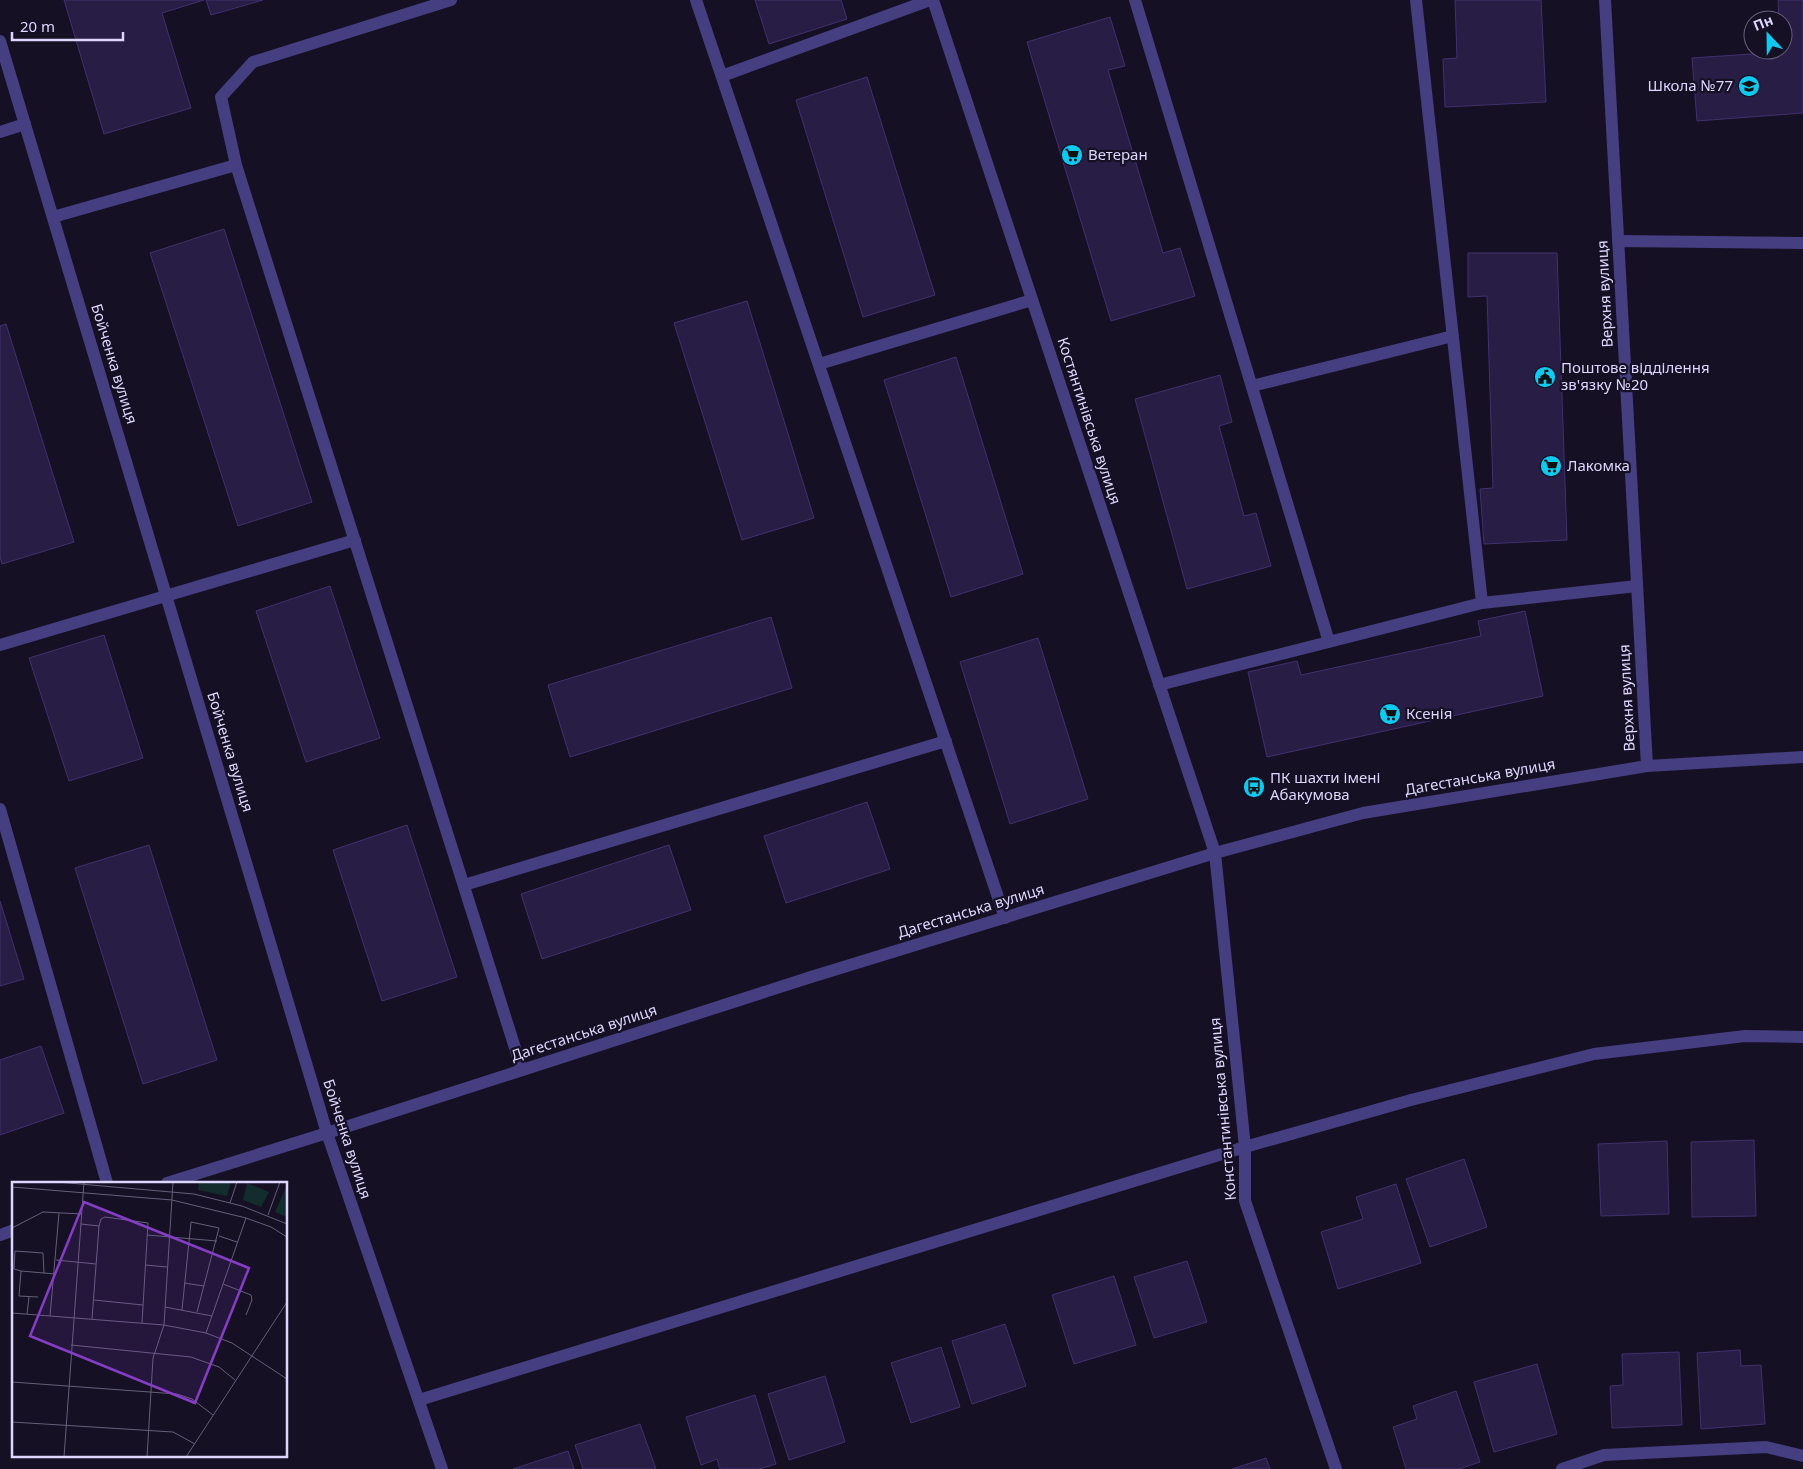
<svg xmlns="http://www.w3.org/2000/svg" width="1803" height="1469" viewBox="0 0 1803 1469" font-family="'Noto Sans',sans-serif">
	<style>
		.building { fill: #281d44; stroke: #41316e }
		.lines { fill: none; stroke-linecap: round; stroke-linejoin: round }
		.service { stroke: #453e80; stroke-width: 12 }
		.minor { stroke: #453e80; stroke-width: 12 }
		.tertiary { stroke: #453e80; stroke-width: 12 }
		.labels { text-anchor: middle; stroke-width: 4.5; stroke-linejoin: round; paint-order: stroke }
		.poi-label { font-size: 15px; fill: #ddd6fd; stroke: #151024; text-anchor: start }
		.street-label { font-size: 15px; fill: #ddd6fd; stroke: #151024 }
		.inset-road { fill: none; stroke: #655f7b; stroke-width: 1 }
		.view { fill: #853dc5; fill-opacity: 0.15; stroke: #853dc5; stroke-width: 2.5 }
		.inset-edge { fill: none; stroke: #ddd6fd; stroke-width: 2.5 }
	</style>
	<rect width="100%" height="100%" fill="#151024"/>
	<path class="building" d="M64,0h140l-42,13 29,95 -87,26z
		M206,0h57l-52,15z
		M755,0h86l6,19 -78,25z
		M1455,0h86l5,102 -101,5 -2,-48 14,-1z
		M1778,0h25v113l-106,8 -5,-63 89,-6v-2h2v-30h-4z
		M1110,17l15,49 -17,4 55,183 17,-5 15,48 -84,25 -84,-279z
		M867,77l68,218 -72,22 -67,-217z
		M224,229l88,273 -74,24 -88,-273z
		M1468,253h89l10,287 -83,4 -4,-55 13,-1 -6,-192 -19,1z
		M747,301l67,217 -72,22 -68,-217z
		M6,324l68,218 -72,22 -2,-7v-231z
		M956,357l67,217 -72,23 -67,-217z
		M1220,375l12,47 -13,4 25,90 12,-3 15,53 -84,23 -52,-190z
		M330,586l50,152 -74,24 -50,-151z
		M1525,611l18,85 -276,61 -19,-85 49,-11 4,14 180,-39 -3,-15z
		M771,617l21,71 -222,69 -22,-72z
		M104,635l39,123 -74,23 -40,-123z
		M1038,638l50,161 -78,25 -50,-162z
		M867,802l23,67 -104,34 -22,-67z
		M407,825l50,152 -75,24 -49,-151z
		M149,845l68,215 -74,24 -68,-216z
		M669,845l22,65 -149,49 -21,-65z
		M0,901l24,78 -24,7z
		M41,1046l23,67 -64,22v-75z
		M1754,1140l2,76 -64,1 -1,-75z
		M1667,1141l2,73 -68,2 -3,-72z
		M1464,1159l23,68 -57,20 -24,-68z
		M1396,1184l25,79 -83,26 -17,-57 42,-13 -7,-22z
		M1187,1261l20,61 -53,16 -20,-61z
		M1114,1276l22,69 -62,19 -22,-69z
		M1005,1324l21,62 -54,18 -20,-63z
		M941,1347l19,60 -49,16 -20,-60z
		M1740,1350l1,16 20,-1 4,59 -64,5 -4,-76z
		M1679,1352l3,73 -70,3 -2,-42 13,-1 -1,-31z
		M1537,1364l20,70 -63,18 -20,-70z
		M825,1376l20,66 -56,18 -21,-66z
		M1456,1391l24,71 -21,7h-53l-13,-42 24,-8 -4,-13z
		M755,1395l21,69 -17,5h-39l-3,-10 -16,6 -15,-48z
		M640,1424l16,45h-73l-8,-24z
		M568,1451l6,18h-61z
		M1266,1458l4,11h-38z"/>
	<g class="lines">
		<path class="service" d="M451,0l-198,62 -32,35 15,68 286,905
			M696,0l309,918
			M1135,0l194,642
			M1416,0l66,603
			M722,76l208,-76
			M0,132l25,-8
			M53,217l183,-52
			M1618,241l185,2
			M819,364l213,-64
			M1252,386l201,-50
			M0,645l355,-105
			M1159,685l323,-82 155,-17
			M0,809l107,374
			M464,885l482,-144
			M419,1400l826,-253 166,-47 183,-46 151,-18 58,1"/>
		<path class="minor" d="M933,0l282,853 30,294v54l91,268
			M1605,0l42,766
			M0,41l327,1092 115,336
			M1562,1469l42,-14 162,-8 37,9"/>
		<path class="tertiary" d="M167,1183l160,-50 484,-156 404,-124 148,-40 284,-47 156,-9
			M0,1235l14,-5"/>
	</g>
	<defs>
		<g id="school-disc" transform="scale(1.125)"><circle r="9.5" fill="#0ec9f0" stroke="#151024"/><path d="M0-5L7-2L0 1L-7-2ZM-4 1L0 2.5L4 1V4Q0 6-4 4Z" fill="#111"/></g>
		<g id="supermarket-disc" transform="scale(1.125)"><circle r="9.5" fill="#0ec9f0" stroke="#151024"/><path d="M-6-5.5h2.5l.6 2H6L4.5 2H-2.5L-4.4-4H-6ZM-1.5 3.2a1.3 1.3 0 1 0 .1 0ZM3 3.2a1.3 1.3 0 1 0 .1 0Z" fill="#111"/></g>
		<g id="civic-disc" transform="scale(1.125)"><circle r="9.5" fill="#0ec9f0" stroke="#151024"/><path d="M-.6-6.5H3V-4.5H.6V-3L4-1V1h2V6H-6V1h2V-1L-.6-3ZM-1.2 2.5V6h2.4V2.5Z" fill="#111"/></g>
		<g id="bus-disc" transform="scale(1.125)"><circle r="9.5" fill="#0ec9f0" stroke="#151024"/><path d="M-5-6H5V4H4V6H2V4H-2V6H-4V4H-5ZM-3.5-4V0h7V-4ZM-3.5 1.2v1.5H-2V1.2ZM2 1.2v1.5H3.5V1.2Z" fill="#111"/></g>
	</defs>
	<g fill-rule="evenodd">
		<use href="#school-disc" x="1749" y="86"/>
		<use href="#supermarket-disc" x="1072" y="155"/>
		<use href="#civic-disc" x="1545" y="377"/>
		<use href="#supermarket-disc" x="1551" y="466"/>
		<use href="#supermarket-disc" x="1390" y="714"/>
		<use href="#bus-disc" x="1254" y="787"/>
	</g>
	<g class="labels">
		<g class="poi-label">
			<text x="1733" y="91" text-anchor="end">Школа №77</text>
			<text x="1088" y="160">Ветеран</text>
			<text x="1561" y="373">Поштове відділення<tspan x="1561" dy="17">зв'язку №20</tspan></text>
			<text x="1567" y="471">Лакомка</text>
			<text x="1406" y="719">Ксенія</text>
			<text x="1270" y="783">ПК шахти імені<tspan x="1270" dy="17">Абакумова</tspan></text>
		</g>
		<g class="street-label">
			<text transform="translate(1605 294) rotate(-93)" y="5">Верхня вулиця</text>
			<text transform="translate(114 364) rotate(73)" y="5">Бойченка вулиця</text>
			<text transform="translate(1089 421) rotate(72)" y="5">Костянтинівська вулиця</text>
			<text transform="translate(1627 698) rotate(-93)" y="5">Верхня вулиця</text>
			<text transform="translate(230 752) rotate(73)" y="5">Бойченка вулиця</text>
			<text transform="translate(1480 777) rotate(-10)" y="5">Дагестанська вулиця</text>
			<text transform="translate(971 911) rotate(-17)" y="5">Дагестанська вулиця</text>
			<text transform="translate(584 1033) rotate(-18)" y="5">Дагестанська вулиця</text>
			<text transform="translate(1223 1109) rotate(-95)" y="5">Константинівська вулиця</text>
			<text transform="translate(347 1139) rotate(72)" y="5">Бойченка вулиця</text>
		</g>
	</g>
	<g transform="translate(12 1182)">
		<rect width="275" height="275" fill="#151024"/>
		<path d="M187,0h32l-4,14 -29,-6zM235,1l22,9 -8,15 -18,-7zM275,3v32l-12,-5z" fill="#132d2e"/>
		<path class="inset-road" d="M45,0l137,12 48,12 45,18M0,5l160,13 74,18 25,9 16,10M218,21l7,-21M256,33l12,-33M69,42l18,2M0,46l31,-16 39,2M135,53l70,6M207,54l18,6M44,78l40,4M133,83l22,2M9,89l-2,25 19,1M32,91l-1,-20 -28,-2 -1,18 7,2 23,2 10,1M172,101l20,3M211,102l28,11 1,5 -6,15M82,118l49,5M153,125l47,9M170,128l9,-88 28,6 -22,84M0,131l152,12 42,8 26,10 55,36M15,132l2,-17M38,134l9,-103M80,137l7,-93 2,-7 4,-2 43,6 -6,100M194,151l40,-115M59,163l120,12 28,10 16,13M0,200l165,12 15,5 21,16M0,240l161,10 22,12M52,275l20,-275M135,275l6,-99 11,-33 9,-143M174,275l101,-155"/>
		<path class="view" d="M72,20l165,66 -54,135 -165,-67z"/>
		<rect width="275" height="275" class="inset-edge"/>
	</g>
	<g transform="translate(1768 35) rotate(338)"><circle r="24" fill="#151024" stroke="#655f7b"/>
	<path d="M0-4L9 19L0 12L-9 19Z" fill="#0ec9f0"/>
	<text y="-8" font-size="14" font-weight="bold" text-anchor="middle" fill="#ddd6fd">Пн</text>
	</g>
	<path d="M12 32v8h111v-8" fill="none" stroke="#ddd6fd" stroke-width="2.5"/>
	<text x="20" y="32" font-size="15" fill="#ddd6fd" stroke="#151024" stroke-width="4" paint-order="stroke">20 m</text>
</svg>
